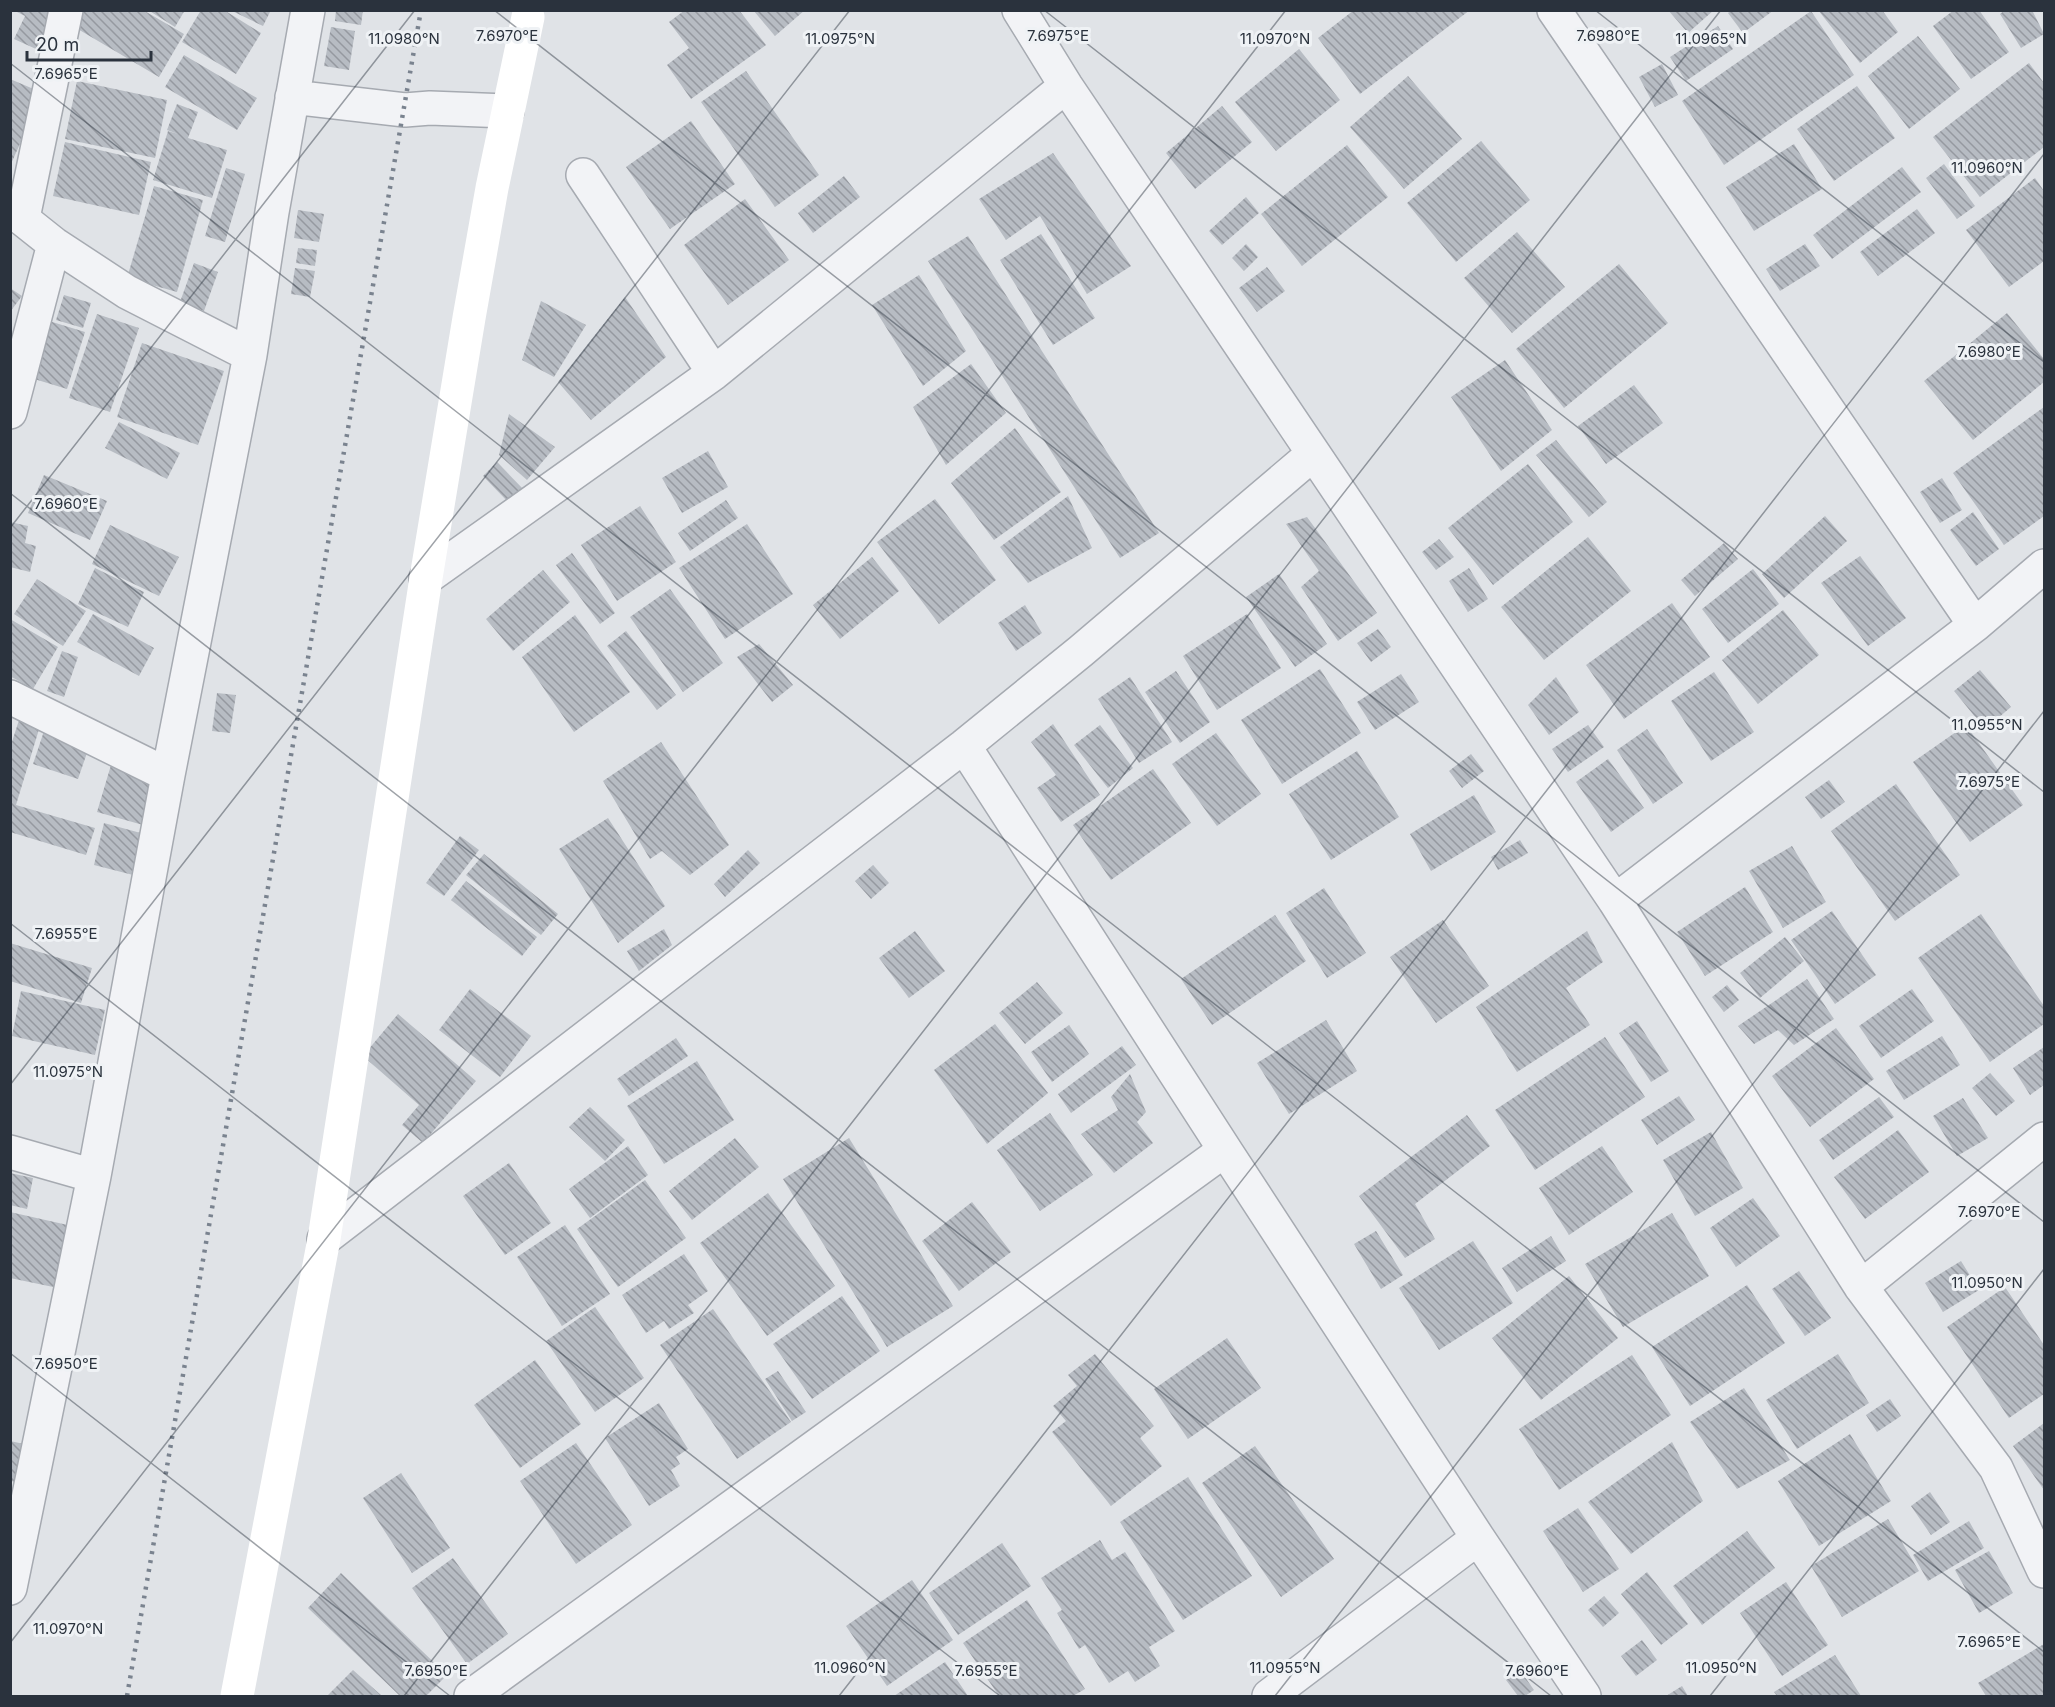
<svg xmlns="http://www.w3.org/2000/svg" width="2055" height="1707" viewBox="0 0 2055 1707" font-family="Inter,sans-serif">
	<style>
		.building { fill: url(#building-back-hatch) }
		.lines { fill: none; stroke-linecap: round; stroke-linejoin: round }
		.street-casing { stroke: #a6aab1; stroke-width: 36 }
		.street { stroke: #f2f3f6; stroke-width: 33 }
		.secondary { stroke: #fff; stroke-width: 33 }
		.rail { stroke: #7a838f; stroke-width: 4.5; stroke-dasharray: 3 6; stroke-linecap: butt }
		.ticks { fill: none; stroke: #2a323d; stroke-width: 1.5; stroke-opacity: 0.45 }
		.ticks-label { font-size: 15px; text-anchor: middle; fill: #2a323d; stroke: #eff2f5; stroke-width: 6; stroke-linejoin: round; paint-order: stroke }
	</style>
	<defs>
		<pattern id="building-back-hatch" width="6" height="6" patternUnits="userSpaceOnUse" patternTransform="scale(1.5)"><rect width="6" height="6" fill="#b7bcc3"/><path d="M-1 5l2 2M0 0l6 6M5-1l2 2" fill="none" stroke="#9599a0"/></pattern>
	</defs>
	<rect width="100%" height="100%" fill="#e0e3e7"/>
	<path class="building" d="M13,10h42l-19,39 -22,-10 11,-23z
		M80,10h63l41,24 -25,43 -88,-52z
		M148,10h37l-10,17z
		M201,10h23l37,23 -25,41 -54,-32z
		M230,10h41l-8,16z
		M336,10h27l-2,15 -26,-4z
		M685,10h54l27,35 -75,54 -24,-34 22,-17 -20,-26z
		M753,10h52l-30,26z
		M1354,10h116l-110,84 -42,-56z
		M1668,10h46l-26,23z
		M1731,10h43l-31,23 -15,-20z
		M1818,10h64l16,22 -38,31z
		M1954,10h25l30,42 -38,27 -38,-53z
		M2005,10h27l12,24 -23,14 -21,-34z
		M1811,11l43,64 -130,90 -42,-64z
		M1718,26l15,23 -47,32 -16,-24z
		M331,27l24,4 -6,39 -25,-4z
		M1918,36l42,53 -51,40 -41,-53z
		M1299,49l41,51 -64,51 -41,-49z
		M184,55l73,43 -20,32 -72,-43z
		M2029,63l15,20v64l-64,50 -47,-60z
		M1662,64l16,31 -23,12 -16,-30z
		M746,71l73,104 -44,32 -74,-105z
		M1408,76l54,63 -58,50 -54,-62z
		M10,79l33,14 -33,73z
		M77,81l90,19 -12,58 -90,-19z
		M1857,86l38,52 -61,43 -37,-52z
		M177,104l21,8 -10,26 39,12 -15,48 -59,-18 15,-49 10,3 -11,-4z
		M1222,106l30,36 -57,47 -29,-36z
		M691,121l44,63 -65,45 -44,-62z
		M1481,141l49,59 -74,62 -49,-59z
		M65,142l86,20 -12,53 -86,-19z
		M1794,144l28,45 -68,42 -28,-44z
		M1347,145l41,52 -86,69 -41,-52z
		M1053,153l78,113 -44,28 -47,-78 -34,24 -27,-41z
		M1944,164l31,42 -18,13 -31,-41z
		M1902,167l19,25 -89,67 -19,-24z
		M226,168l19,6 -20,68 -20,-6z
		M844,176l16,21 -47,36 -15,-20z
		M2035,178l9,13v70l-35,26 -43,-57z
		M154,186l49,14 -26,92 -50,-14z
		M1246,197l13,16 -37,32 -13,-14z
		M745,199l44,61 -61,45 -44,-60z
		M1917,209l18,24 -57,43 -18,-24z
		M298,210l26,4 -5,28 -25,-4z
		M1517,232l48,55 -53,46 -48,-55z
		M1041,234l54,84 -42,27 -53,-85z
		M968,236l191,297 -39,25 -192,-297z
		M1246,244l12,13 -14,14 -12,-13z
		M1805,244l15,22 -40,25 -14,-22z
		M298,248l19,2 -2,16 -19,-3z
		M194,263l24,9 -14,39 -24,-9z
		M1619,264l49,59 -104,85 -48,-59z
		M1267,267l18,24 -28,21 -18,-24z
		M295,268l20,3 -5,26 -19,-3z
		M919,275l47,76 -43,35 -51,-81z
		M10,288l12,8 -12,16z
		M64,295l27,8 -8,25 -27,-8z
		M625,297l41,60 -75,63 -33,-38z
		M541,301l45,24 -32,52 -32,-17z
		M2007,313l37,46v23l-71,58 -49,-59z
		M97,314l42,14 -29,84 -41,-14z
		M49,321l36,11 -18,57 -36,-11z
		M142,343l82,28 -26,74 -81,-28z
		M1505,360l47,70 -51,41 -50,-74z
		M971,364l35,49 -60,52 -33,-58z
		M1634,385l29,38 -57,41 -28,-38z
		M2044,407v109l-40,29 -51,-72z
		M509,414l46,33 -28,33 -28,-25z
		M119,422l61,31 -13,26 -62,-31z
		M1015,428l46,64 -67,48 -43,-57z
		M1556,440l51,62 -18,15 -53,-62z
		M708,451l20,36 -46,26 -20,-35z
		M497,462l28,29 -14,14 -28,-29z
		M1528,464l45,58 -80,63 -45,-57z
		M44,475l63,26 -17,39 -62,-27z
		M1942,478l20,32 -22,13 -20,-31z
		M1068,496l24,52 -64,35 -28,-36z
		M935,499l61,81 -57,44 -62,-82z
		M726,500l12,18 -48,33 -12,-18z
		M640,506l36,56 -59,39 -36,-56z
		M1973,512l26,37 -23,17 -26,-36z
		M1825,516l22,25 -63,57 -22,-24z
		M1307,517l70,96 -39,28 -37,-54 18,-16 -33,-47z
		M10,522l18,4 -3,17 11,3 -6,26 -20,-5z
		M747,524l46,70 -68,45 -46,-71z
		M110,525l69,32 -20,39 -67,-32z
		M1588,537l43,54 -87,69 -43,-53z
		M1439,539l15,18 -18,13 -14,-18z
		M1724,543l14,16 -43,37 -14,-16z
		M572,553l43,60 -15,11 -44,-59z
		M1860,556l46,62 -38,28 -47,-63z
		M872,557l27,34 -59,48 -27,-34z
		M95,568l49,24 -16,35 -50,-23z
		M1469,568l19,31 -20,13 -19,-31z
		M1753,569l26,35 -51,39 -26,-34z
		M543,570l27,32 -57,49 -27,-32z
		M1279,574l48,70 -32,23 -49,-70z
		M37,579l49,32 -23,35 -49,-32z
		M670,589l53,74 -40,29 -53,-75z
		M1672,603l38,54 -86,62 -38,-54z
		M1025,605l17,28 -26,18 -18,-28z
		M1783,610l36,45 -61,49 -36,-44z
		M93,614l61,34 -15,28 -62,-34z
		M1247,614l34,54 -64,42 -34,-54z
		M575,615l55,77 -56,40 -52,-75z
		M10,619l48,28 -25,42 -23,-13z
		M1378,629l13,18 -20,15 -14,-19z
		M626,631l50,64 -19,15 -50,-64z
		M759,644l34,41 -21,17 -35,-45z
		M62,651l16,6 -14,40 -17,-6z
		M1320,669l41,64 -79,51 -41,-64z
		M1980,670l31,37 -26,22 -31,-38z
		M1176,671l34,51 -30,21 -35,-51z
		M1714,672l40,60 -43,29 -40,-60z
		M1401,674l18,28 -44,28 -18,-28z
		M1130,677l42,65 -33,21 -41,-64z
		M1556,677l23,35 -30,23 -21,-30z
		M217,693l19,2 -6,38 -18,-2z
		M19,720l21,6 -24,79 79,23 -9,27 -76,-23v-84z
		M1053,724l47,71 -39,27 -24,-34 19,-13 -25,-33z
		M1100,725l33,43 -25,20 -34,-43z
		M1588,725l16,22 -36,25 -16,-23z
		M1966,725l57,80 -53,37 -57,-80z
		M1647,729l36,54 -30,21 -36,-54z
		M44,731l45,16 -11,32 -45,-15z
		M1216,733l45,61 -44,32 -45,-62z
		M661,742l68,103 -39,30 -28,-24 -12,8 -47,-78z
		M1357,751l42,66 -68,43 -42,-66z
		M1471,754l13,17 -22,17 -13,-17z
		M1608,759l36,49 -33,24 -35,-50z
		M111,765l45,13 -13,47 -46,-13z
		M1153,769l38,54 -80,57 -38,-55z
		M1829,780l16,22 -24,17 -16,-22z
		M1896,784l64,91 -65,46 -64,-90z
		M1474,795l22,37 -65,39 -21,-37z
		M608,818l57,88 -47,37 -59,-94z
		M104,823l44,12 -11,41 -43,-11z
		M460,836l19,14 -35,46 -18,-13z
		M1520,840l8,13 -30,17 -7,-13z
		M1792,846l34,56 -43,26 -34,-57z
		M748,850l12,13 -35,34 -11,-13z
		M484,854l74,60 -17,21 -75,-60z
		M873,865l16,18 -18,16 -16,-18z
		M466,881l71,56 -15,19 -71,-56z
		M1745,887l28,45 -68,44 -28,-44z
		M1324,888l42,65 -39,25 -41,-65z
		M1832,911l44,64 -41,29 -44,-64z
		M1981,914l63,92v18l-54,38 -72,-104z
		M1275,915l31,46 -94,64 -31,-46z
		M1443,920l46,66 -53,37 -46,-66z
		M664,929l8,16 -33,26 -12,-20z
		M915,931l30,40 -36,27 -30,-40z
		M1587,931l16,31 -37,26 24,37 -73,47 -41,-65z
		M1785,937l19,24 -44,37 -20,-25z
		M10,943l82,25 -11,35 -71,-22z
		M1807,979l27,40 -40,26 -16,-15 -24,14 -16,-18z
		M1037,982l26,31 -38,31 -26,-31z
		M1727,985l12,15 -15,12 -12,-15z
		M470,989l61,47 -31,41 -61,-47z
		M1912,989l22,32 -53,37 -22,-32z
		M21,991l84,19 -10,45 -83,-19z
		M398,1014l78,67 -53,62 -21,-18 17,-20 -56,-49z
		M1326,1020l31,51 -68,43 -32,-51z
		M1637,1021l32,50 -18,11 -32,-49z
		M995,1024l53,69 -61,51 -53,-74z
		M1069,1025l20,29 -37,28 -21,-30z
		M1836,1028l38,51 -64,48 -38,-51z
		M1942,1036l18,29 -56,35 -18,-29z
		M1605,1037l40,60 -110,73 -40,-60z
		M676,1038l12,18 -59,40 -12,-17z
		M1122,1046l14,19 -65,48 -13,-19z
		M2044,1047v38l-14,10 -17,-27z
		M697,1061l37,59 -70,44 -37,-58z
		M1990,1073l25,28 -19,15 -24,-28z
		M1130,1074l16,38 -9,10 16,21 -39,30 -33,-39 37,-24 -7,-13z
		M1679,1096l16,24 -38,25 -16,-25z
		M1879,1097l15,20 -61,43 -14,-20z
		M1963,1098l25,40 -31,18 -24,-40z
		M590,1107l35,33 -20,21 -36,-34z
		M1050,1113l43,62 -53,36 -43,-61z
		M1467,1115l23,31 -75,58 20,35 -30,19 -46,-62z
		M1898,1130l31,42 -64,47 -31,-42z
		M1711,1132l32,56 -48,28 -32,-56z
		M735,1138l24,29 -67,53 -23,-29z
		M849,1138l104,168 -66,41 -104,-168z
		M628,1146l20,29 -58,43 -21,-29z
		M1602,1146l31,46 -64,43 -30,-47z
		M509,1163l42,60 -46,32 -42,-59z
		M10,1173l23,5 -6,31 -17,-4z
		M645,1180l41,58 -68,49 -41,-58z
		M768,1193l67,93 -68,50 -67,-93z
		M1753,1198l27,38 -44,31 -26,-39z
		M972,1202l39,50 -52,39 -37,-50z
		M10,1212l62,14 -14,62 -48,-10z
		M1672,1213l37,63 -86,51 -38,-63z
		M565,1225l45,69 -48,32 -45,-69z
		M1376,1231l27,44 -22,14 -27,-45z
		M1551,1236l15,25 -49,31 -15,-24z
		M1473,1241l40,62 -74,47 -40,-62z
		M684,1254l24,37 -20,14 6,8 -25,16 -5,-8 -18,12 -24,-38z
		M1961,1261l18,29 -36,22 -18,-29z
		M1799,1271l32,47 -26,18 -33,-47z
		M1569,1276l49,62 -77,62 -49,-62z
		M1747,1285l38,58 -95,63 -38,-59z
		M2005,1287l39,58v49l-35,24 -62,-91z
		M842,1296l38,55 -68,48 -39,-55z
		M595,1307l49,71 -49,34 -49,-71z
		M713,1309l78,113 -54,37 -77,-114z
		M1227,1338l34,50 -73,51 -34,-50z
		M1095,1354l59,72 -14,12 22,28 -51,40 -59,-74 14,-11 -13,-15 24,-20 -9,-11z
		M1838,1354l31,49 -72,46 -31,-49z
		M1632,1355l39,60 -112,75 -40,-61z
		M535,1360l46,64 -61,44 -46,-63z
		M778,1371l28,41 -14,9 -27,-42z
		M1744,1388l46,72 -53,29 -47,-67z
		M1890,1399l11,17 -24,16 -11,-17z
		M659,1403l29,46 -12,8 4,7 -9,6 9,16 -31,20 -44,-68z
		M2044,1423v67l-31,-44z
		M1850,1434l41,67 -72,45 -41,-65z
		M10,1441l14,3 -8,38 -6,-1z
		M1672,1442l31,59 -72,53 -43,-52z
		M576,1443l56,82 -56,39 -56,-83z
		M1255,1446l79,113 -53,38 -79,-114z
		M401,1473l49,75 -38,25 -49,-75z
		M1188,1477l64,99 -69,44 -63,-98z
		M1930,1492l20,30 -19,13 -20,-29z
		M1578,1508l41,61 -36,23 -40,-61z
		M1888,1519l31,52 -77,46 -31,-51z
		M1969,1521l15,27 -56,33 -15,-26z
		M1747,1531l28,37 -73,57 -29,-39z
		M1100,1540l12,20 13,-8 50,79 -26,16 11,19 -25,16 -7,-11 -19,12 -24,-38 -6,4 -22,-36 5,-3 -21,-32z
		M1002,1543l29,43 -73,49 -29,-42z
		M1989,1551l24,42 -34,20 -24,-43z
		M453,1558l55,76 -41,30 -55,-76z
		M1647,1572l41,52 -27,21 -40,-51z
		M341,1573l106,102 -21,21h-26l-92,-88z
		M912,1580l41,60 -66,46 -41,-60z
		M1786,1582l42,63 -46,31 -42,-63z
		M1604,1596l15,17 -16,14 -15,-17z
		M1027,1600l58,89 -12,7h-74l-36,-53z
		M1642,1640l15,20 -21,16 -15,-20z
		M2044,1644v52h-58l-8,-13z
		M1835,1655l26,41h-84l-3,-4z
		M945,1662l23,34h-74z
		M353,1670l29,26h-55z
		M1520,1670l14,20 -9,6h-7l-12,-16z
		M1682,1686l6,10h-22z"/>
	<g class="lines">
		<g class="street-casing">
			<path id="street" d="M1019,10l47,76 549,815 246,386 135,181 48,103
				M1554,10l421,615
				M292,97l113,13 25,-2 77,3
				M10,209l44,35 73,48 123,63
				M23,218l43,-208
				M714,373l352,-287
				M10,412l44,-168
				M426,578l288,-205 -131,-198
				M10,697l158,78
				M1615,901l360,-276 69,-59
				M1225,1150l253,388 -209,158
				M10,1152l84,24
				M324,1239l640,-493 117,-95 232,-197
				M1861,1287l183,-148
				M1478,1538l106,158
				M10,1588l84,-412 74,-401 82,-420 22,-143 36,-202
				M471,1696l754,-546 -261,-404"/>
		</g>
		<use href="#street" class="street"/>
		<path class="secondary" d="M237,1696l87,-457 102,-661 43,-260 23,-130 36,-171"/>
		<path class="rail" d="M127,1696l294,-1686"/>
	</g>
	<path class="ticks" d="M494,10l1550,1212M1044,10l1000,782M1595,10l449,352M10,63l2034,1589M10,493l1541,1203M10,528l405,-518M10,923l990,773M10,1085l840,-1075M10,1353l440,343M10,1643l1276,-1633M404,1696l1317,-1686M839,1696l1205,-1542M1275,1696l769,-985M1710,1696l334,-427"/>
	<g class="ticks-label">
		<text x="507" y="41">7.6970°E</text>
		<text x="1058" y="41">7.6975°E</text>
		<text x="1608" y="41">7.6980°E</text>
		<text x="404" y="44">11.0980°N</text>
		<text x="840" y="44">11.0975°N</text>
		<text x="1275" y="44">11.0970°N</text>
		<text x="1711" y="44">11.0965°N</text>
		<text x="66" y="79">7.6965°E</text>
		<text x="1987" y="173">11.0960°N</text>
		<text x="1989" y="357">7.6980°E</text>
		<text x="66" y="509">7.6960°E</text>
		<text x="1987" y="730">11.0955°N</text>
		<text x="1989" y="787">7.6975°E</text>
		<text x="66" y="939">7.6955°E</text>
		<text x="68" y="1077">11.0975°N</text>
		<text x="1989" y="1217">7.6970°E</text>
		<text x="1987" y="1288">11.0950°N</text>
		<text x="66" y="1369">7.6950°E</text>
		<text x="68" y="1634">11.0970°N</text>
		<text x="1989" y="1647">7.6965°E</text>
		<text x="850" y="1673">11.0960°N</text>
		<text x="1285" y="1673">11.0955°N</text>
		<text x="1721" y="1673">11.0950°N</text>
		<text x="436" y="1676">7.6950°E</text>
		<text x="986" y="1676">7.6955°E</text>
		<text x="1537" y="1676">7.6960°E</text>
	</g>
	<rect width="2055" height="1707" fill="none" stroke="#2a323d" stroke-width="24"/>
	<path d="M27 51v9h124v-9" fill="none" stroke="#2a323d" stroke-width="3"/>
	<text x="36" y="51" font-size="18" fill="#2a323d" stroke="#eff2f5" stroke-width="4.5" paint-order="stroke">20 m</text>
</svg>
